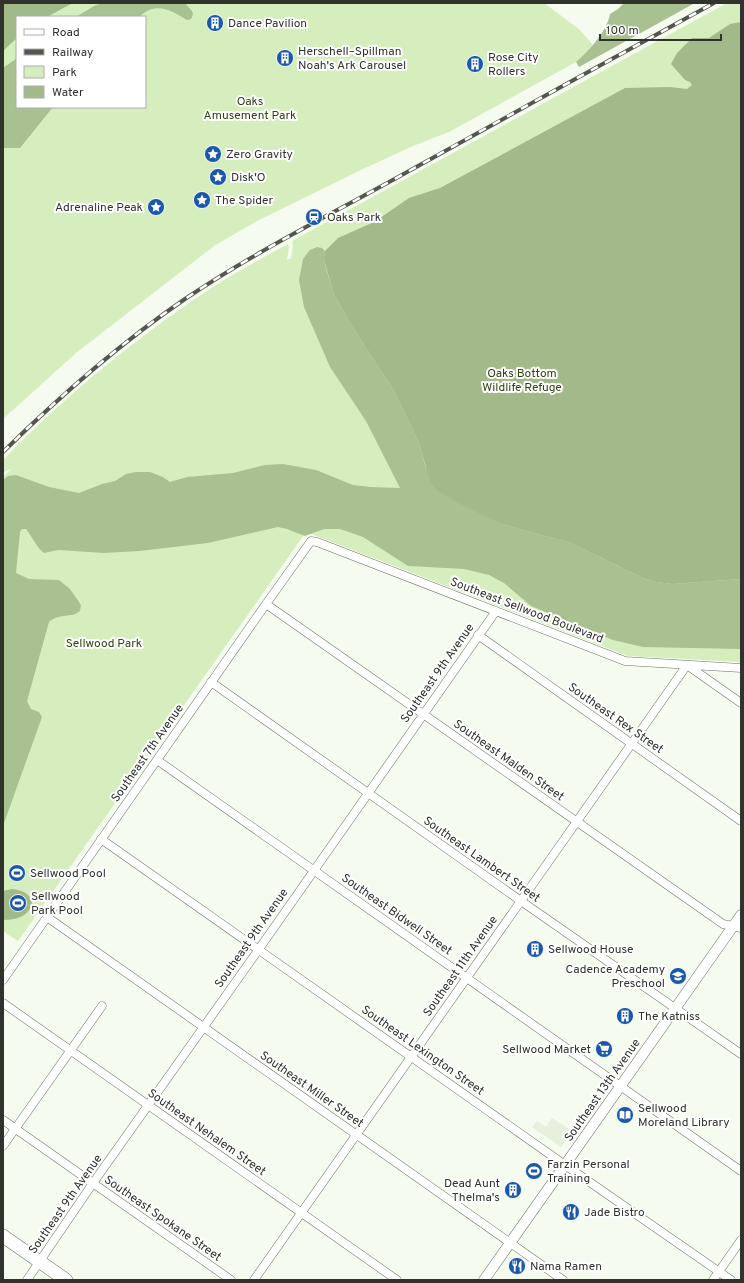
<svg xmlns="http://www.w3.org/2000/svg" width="744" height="1283" viewBox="0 0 744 1283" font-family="Overpass,sans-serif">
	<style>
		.built { fill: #e6f0dd }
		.green { fill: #d6eebe }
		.forest { fill: #a9c091 }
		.water { fill: #a2b98a }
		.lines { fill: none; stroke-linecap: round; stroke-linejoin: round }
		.minor-casing { stroke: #6c7267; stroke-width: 9 }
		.tertiary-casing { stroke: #6c7267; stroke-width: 11 }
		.primary-casing { stroke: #6c7267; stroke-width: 14 }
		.minor { stroke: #fff; stroke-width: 8 }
		.tertiary { stroke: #fff; stroke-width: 10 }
		.primary { stroke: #fff; stroke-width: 13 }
		.rail-casing { stroke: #535750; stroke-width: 4 }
		.rail { stroke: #fff; stroke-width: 2.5; stroke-dasharray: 8; stroke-linecap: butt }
		.labels { text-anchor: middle; stroke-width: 4; stroke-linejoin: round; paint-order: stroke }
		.poi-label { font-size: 12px; fill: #2f322d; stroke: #fff; text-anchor: start }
		.park-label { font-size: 12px; fill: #2e4310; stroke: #fff }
		.street-label { font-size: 12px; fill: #2f322d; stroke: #fff }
	</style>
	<rect width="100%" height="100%" fill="#f5fbef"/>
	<path class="built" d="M552,1118l20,13 -11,16 -29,-20 5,-6 9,6z"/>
	<path class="green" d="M73,3h471l35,26 14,16 -8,10 -9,7 -127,70 -36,14 -50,23 -106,52 -43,25 -138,107 -73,66v-368l14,-13v69h128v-90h-98z
		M727,3h14v659l-113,-6 -322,-124 -288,409 -15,-10v-454l8,-8 -8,3v-12c66,-68 141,-129 221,-180 21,-13 42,-24 64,-36l1,3 -2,13 4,-2 2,-12 -1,-5z"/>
	<path class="forest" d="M102,3h83l7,8 1,3 -2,5 -4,1c-17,-10 -31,-19 -48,-3h-63l18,-11z
		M624,3h71l-116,64 -3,-5c13,-11 31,-31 34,-48l8,-5z
		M17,58v49h36l-33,41h-17v-80z
		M317,247l5,1 3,3 -1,8 2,9 7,24 17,31 44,68 24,50 8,27 76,56 69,19 72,35 13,4 16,2 69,-5v70l-98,-2 -30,-7 -82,-34 -27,-23 -15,-8 -25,-6 -56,-3 -45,-29 -23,-8h-16l-19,7 -18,-7 -9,-2 -70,16 -69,8 -35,2 -46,-3 -14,3c-6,-4 -13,-18 -18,-24h-4l-2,3 -4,41 13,6 30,1 11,9 11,16 -1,6c-9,8 -19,1 -31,11l-22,79 4,8 8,3 3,5 -39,109v-346l5,-4 8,-1 33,12 30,6 23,-9 13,-3 11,-7 10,-2h14l13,5 7,5 17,-5 46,-4 32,-8 18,-1 33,6 37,15 17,2 30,1 -34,-67 -36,-54 -26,-60 -5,-27 4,-21 7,-9z"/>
	<path class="water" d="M3,3h70l-26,14h-30v21l-14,13z
		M741,22v557l-69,5 -16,-2 -13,-4 -72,-35 -69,-19 -42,-20 -22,-13 -7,-8 -13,-42 -24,-50 -44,-68 -17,-31 -9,-33 1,-8 13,-13 36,-16 35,-24 31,-10 185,-100 45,-1 17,2 5,-4 -2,-3 -5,-2 -14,-16 6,-11 15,-15h17l21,-14z
		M12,889c10,1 20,5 20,16 -5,12 -16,15 -29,15v-29z"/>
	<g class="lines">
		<g class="minor-casing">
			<path id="minor" d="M266,604l457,320 18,4
				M478,635l263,186
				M211,682l310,219 220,153
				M157,760l584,411
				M101,839l464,326 166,115
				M47,917l516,363
				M3,980l263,-376 45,-63 6,1 308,119 116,7
				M3,1003l394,277
				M3,1120l228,160
				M3,1146l99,-140
				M27,1280l66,-97 166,-234 237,-338
				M254,1280l433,-615 54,38
				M713,1280l28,-40"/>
		</g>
		<g class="tertiary-casing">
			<path id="tertiary" d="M484,1280l257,-365"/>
		</g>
		<g class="primary-casing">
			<path id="primary" d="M3,1236l63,44"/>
		</g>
		<use href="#minor" class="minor"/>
		<use href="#tertiary" class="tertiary"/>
		<use href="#primary" class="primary"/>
		<g class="rail-casing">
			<path id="rail" d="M3,452c57,-56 116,-108 182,-153 71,-48 149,-86 224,-128 102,-57 203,-112 305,-168"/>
		</g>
		<use href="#rail" class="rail"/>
	</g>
	<defs>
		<g id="building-disc" transform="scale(0.9)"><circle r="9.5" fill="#1c58aa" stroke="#fff"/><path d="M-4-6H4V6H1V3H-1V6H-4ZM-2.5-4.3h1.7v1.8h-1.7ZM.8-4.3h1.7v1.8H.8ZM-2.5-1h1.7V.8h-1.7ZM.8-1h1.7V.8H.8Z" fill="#fff"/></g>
		<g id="sight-disc" transform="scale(0.9)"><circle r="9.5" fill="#1c58aa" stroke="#fff"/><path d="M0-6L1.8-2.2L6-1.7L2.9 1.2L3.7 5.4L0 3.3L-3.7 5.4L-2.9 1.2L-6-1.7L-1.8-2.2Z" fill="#fff"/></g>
		<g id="station-disc" transform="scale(0.9)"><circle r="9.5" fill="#1c58aa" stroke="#fff"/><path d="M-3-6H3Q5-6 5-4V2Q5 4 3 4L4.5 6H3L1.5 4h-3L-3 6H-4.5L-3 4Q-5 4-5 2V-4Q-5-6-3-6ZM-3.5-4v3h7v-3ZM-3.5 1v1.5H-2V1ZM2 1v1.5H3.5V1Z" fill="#fff"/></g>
		<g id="stadium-disc" transform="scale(0.9)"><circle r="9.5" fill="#1c58aa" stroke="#fff"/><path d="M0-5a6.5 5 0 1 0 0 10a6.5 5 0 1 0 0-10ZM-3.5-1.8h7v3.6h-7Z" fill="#fff"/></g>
		<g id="school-disc" transform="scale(0.9)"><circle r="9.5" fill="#1c58aa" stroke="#fff"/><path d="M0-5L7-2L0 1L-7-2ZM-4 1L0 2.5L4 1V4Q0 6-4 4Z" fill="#fff"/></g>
		<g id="supermarket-disc" transform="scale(0.9)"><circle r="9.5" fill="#1c58aa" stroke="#fff"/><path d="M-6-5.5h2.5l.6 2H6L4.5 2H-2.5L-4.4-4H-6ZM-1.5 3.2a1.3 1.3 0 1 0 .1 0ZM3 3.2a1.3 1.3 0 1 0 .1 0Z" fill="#fff"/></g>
		<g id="library-disc" transform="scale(0.9)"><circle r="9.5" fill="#1c58aa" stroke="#fff"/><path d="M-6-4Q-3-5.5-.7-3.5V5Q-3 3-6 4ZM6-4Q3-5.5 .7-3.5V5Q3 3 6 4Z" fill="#fff"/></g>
		<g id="restaurant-disc" transform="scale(0.9)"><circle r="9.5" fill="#1c58aa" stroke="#fff"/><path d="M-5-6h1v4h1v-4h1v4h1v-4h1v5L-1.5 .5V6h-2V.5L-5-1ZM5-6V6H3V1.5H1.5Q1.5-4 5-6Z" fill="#fff"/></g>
	</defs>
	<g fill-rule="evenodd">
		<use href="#building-disc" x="215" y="23"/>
		<use href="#building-disc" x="285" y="58"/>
		<use href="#building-disc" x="475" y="64"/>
		<use href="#sight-disc" x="213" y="154"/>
		<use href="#sight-disc" x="218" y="177"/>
		<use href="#sight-disc" x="202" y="200"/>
		<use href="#sight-disc" x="156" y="207"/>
		<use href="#station-disc" x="314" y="217"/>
		<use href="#stadium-disc" x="17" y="873"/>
		<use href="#stadium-disc" x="18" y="903"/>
		<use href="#building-disc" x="535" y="949"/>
		<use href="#school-disc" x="678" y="976"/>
		<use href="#building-disc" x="625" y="1016"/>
		<use href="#supermarket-disc" x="604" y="1049"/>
		<use href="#library-disc" x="625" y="1115"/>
		<use href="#stadium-disc" x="534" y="1171"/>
		<use href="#building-disc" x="513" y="1190"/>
		<use href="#restaurant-disc" x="571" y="1212"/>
		<use href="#restaurant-disc" x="517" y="1266"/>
	</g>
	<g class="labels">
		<g class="poi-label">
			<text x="228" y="27">Dance Pavilion</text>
			<text x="298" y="55">Herschell–Spillman<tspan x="298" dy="14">Noah's Ark Carousel</tspan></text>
			<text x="488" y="61">Rose City<tspan x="488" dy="14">Rollers</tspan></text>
			<text x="226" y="158">Zero Gravity</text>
			<text x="231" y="181">Disk'O</text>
			<text x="215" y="204">The Spider</text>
			<text x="143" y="211" text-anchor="end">Adrenaline Peak</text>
			<text x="327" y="221">Oaks Park</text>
			<text x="30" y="877">Sellwood Pool</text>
			<text x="31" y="900">Sellwood<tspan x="31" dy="14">Park Pool</tspan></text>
			<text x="548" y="953">Sellwood House</text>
			<text x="665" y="973" text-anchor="end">Cadence Academy<tspan x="665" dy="14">Preschool</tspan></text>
			<text x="638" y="1020">The Katniss</text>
			<text x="591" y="1053" text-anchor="end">Sellwood Market</text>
			<text x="638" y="1112">Sellwood<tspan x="638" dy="14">Moreland Library</tspan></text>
			<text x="547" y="1168">Farzin Personal<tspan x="547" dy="14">Training</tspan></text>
			<text x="500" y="1187" text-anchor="end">Dead Aunt<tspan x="500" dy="14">Thelma's</tspan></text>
			<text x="584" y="1216">Jade Bistro</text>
			<text x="530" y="1270">Nama Ramen</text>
		</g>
		<g class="park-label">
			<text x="250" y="105">Oaks<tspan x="250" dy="14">Amusement Park</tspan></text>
			<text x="522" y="377">Oaks Bottom<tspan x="522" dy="14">Wildlife Refuge</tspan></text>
			<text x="104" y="647">Sellwood Park</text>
		</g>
		<g class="street-label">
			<text transform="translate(527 610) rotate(21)" y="4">Southeast Sellwood Boulevard</text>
			<text transform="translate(437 673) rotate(-55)" y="4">Southeast 9th Avenue</text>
			<text transform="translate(616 718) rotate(35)" y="4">Southeast Rex Street</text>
			<text transform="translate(147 753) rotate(-55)" y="4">Southeast 7th Avenue</text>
			<text transform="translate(509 760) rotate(35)" y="4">Southeast Malden Street</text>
			<text transform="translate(482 859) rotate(35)" y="4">Southeast Lambert Street</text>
			<text transform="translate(397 914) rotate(35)" y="4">Southeast Bidwell Street</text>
			<text transform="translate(251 938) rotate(-55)" y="4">Southeast 9th Avenue</text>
			<text transform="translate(460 966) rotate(-55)" y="4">Southeast 11th Avenue</text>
			<text transform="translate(423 1050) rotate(35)" y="4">Southeast Lexington Street</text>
			<text transform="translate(312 1089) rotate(35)" y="4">Southeast Miller Street</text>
			<text transform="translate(602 1090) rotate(-55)" y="4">Southeast 13th Avenue</text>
			<text transform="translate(207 1132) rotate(35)" y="4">Southeast Nehalem Street</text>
			<text transform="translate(65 1204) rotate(-55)" y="4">Southeast 9th Avenue</text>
			<text transform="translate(163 1218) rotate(35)" y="4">Southeast Spokane Street</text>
		</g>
	</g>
	<rect width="744" height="1283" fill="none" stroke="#2f322d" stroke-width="8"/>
	<rect x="16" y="16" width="130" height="92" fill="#ffffff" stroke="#acadab"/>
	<rect x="24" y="29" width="20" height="6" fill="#ffffff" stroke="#acadab"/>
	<text x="52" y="36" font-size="12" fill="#2f322d">Road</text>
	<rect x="24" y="49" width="20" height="6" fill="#535750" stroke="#acadab"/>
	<text x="52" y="56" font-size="12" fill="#2f322d">Railway</text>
	<rect x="24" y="66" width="20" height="12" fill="#d6eebe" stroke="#acadab"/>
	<text x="52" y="76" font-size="12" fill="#2f322d">Park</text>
	<rect x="24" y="86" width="20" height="12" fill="#a2b98a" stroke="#acadab"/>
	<text x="52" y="96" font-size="12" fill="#2f322d">Water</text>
	<path d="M600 34v6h121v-6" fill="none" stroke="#2f322d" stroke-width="2"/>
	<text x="606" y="34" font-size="12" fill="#2f322d" stroke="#ffffff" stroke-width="3" paint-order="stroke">100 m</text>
</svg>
